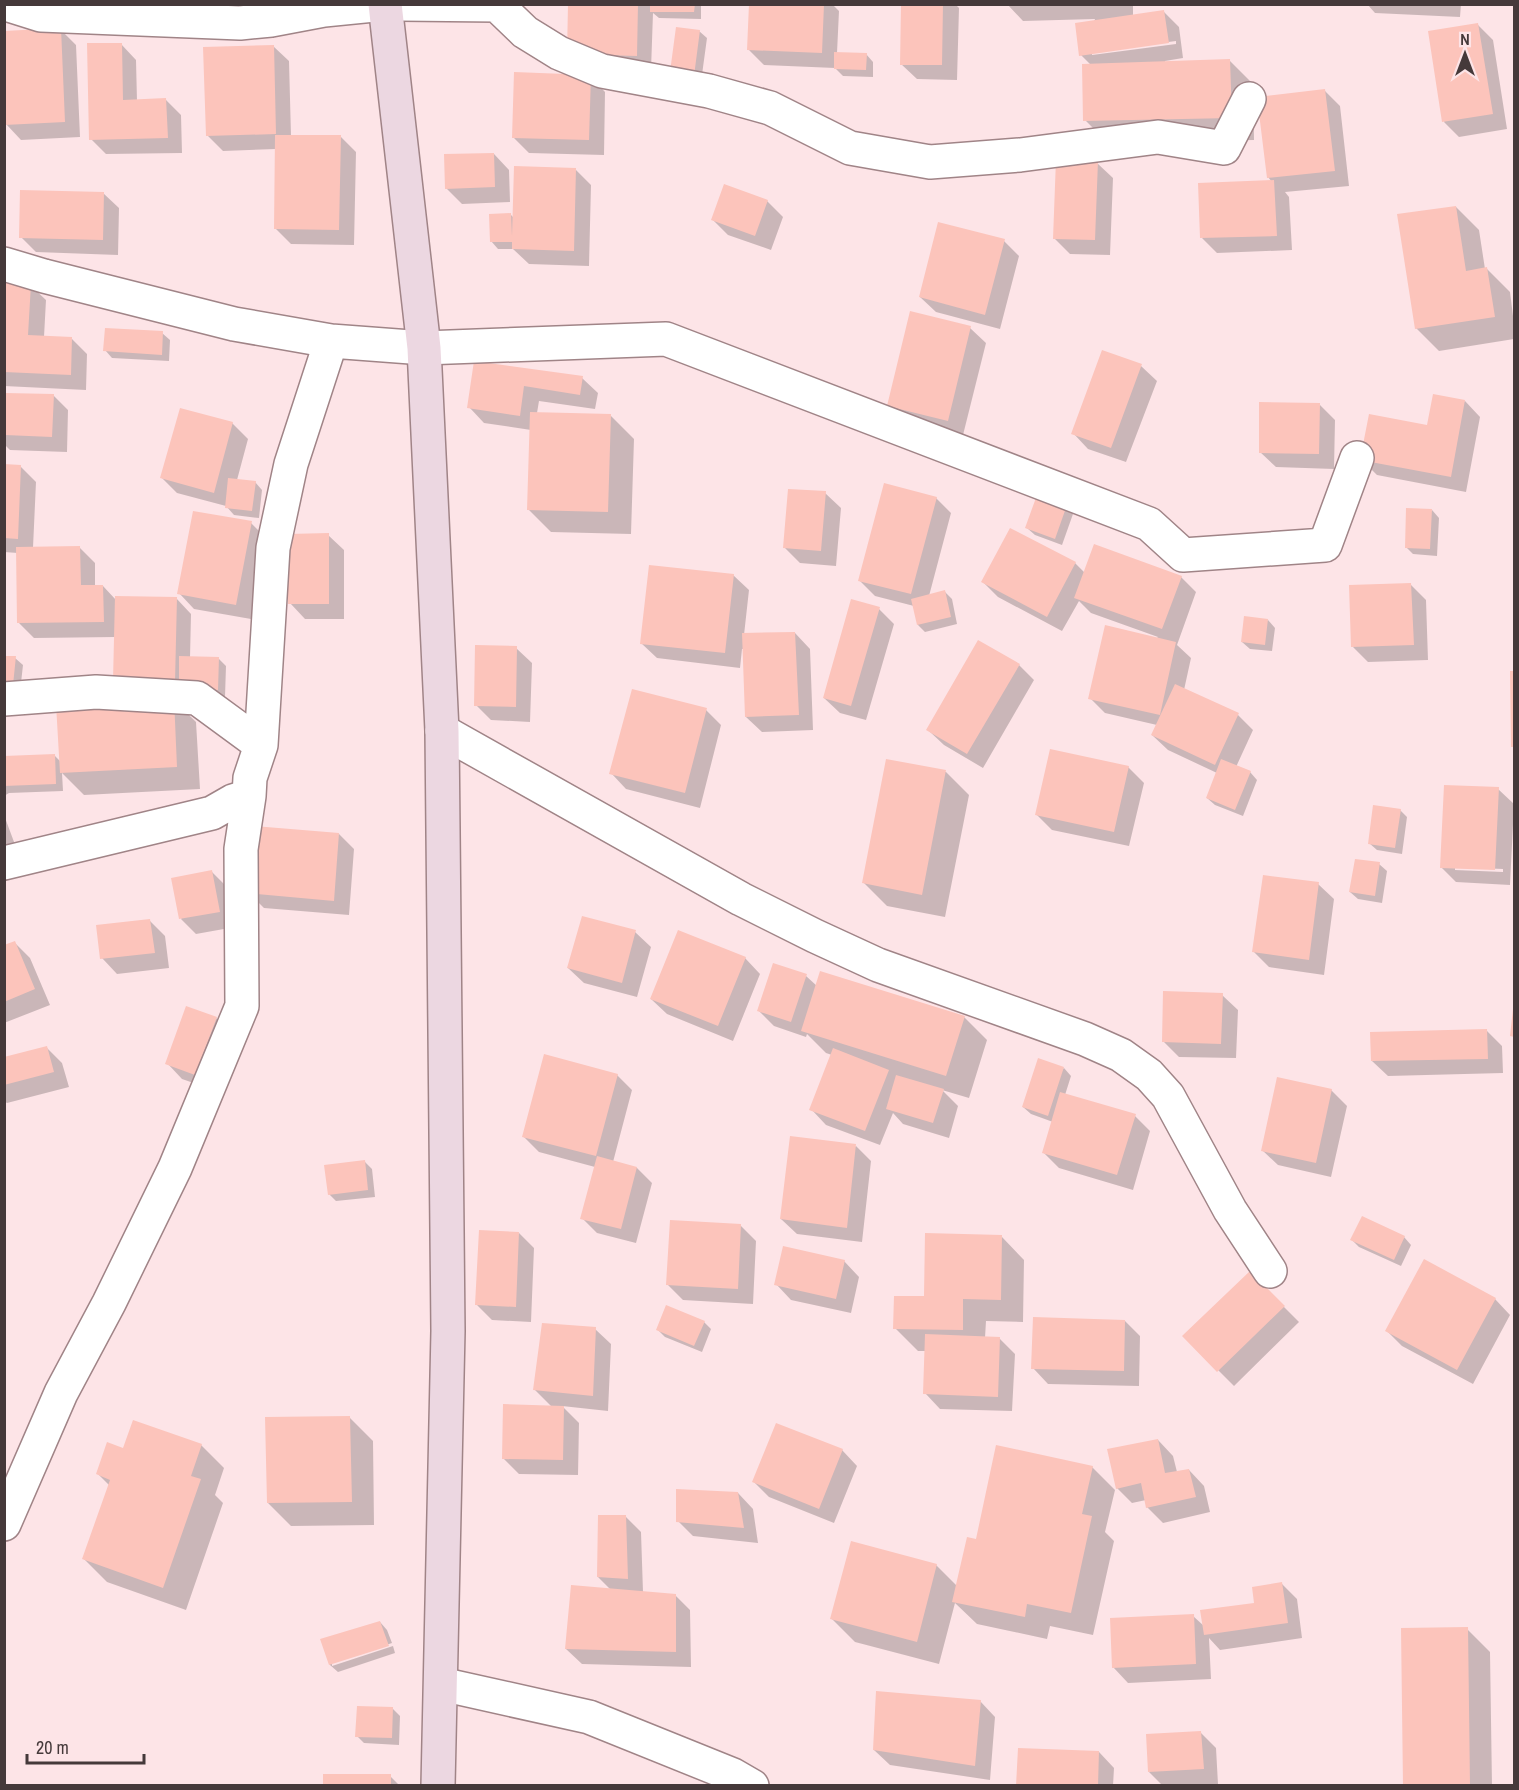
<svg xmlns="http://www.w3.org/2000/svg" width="1519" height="1790" viewBox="0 0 1519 1790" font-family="'Archivo Narrow',sans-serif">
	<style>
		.shadow { fill: #0003; fill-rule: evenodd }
		.building { fill: #fcc4bb }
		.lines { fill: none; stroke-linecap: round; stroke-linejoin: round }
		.street-casing { stroke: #a08487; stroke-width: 36 }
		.secondary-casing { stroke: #a08487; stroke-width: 36 }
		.street { stroke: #fff; stroke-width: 33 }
		.secondary { stroke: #ecd7e1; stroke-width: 33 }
	</style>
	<rect width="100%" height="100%" fill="#fde4e7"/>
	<path class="shadow" d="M198,4h88l-88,6z
		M569,4h132v15l-42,-1 -6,-5 -2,57 -67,-2z
		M751,4h81l7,7 -2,42 29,1 7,8v15l-30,-1 -8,-8 -71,-3 -15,-15z
		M903,4h52l4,4 -2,72 -40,-1 -16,-15z
		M1007,4h126v12l31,-4 15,15 4,31 -18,3v2l65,-2 23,23 1,56 -146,3 -23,-23 6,-55 -10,-10 14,-36 -72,2zM1176,41v3l-84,11v-3z
		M1367,4h94l-1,13 -85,-4z
		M1478,25l15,15 14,89 -48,8 -15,-15z
		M61,30l15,15 4,92 -59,3 -15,-16z
		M699,31l8,7 -6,44 -22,-3z
		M121,44l15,16 1,41 29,-1 15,15 1,38 -76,1 -15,-15z
		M273,46l16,15 2,75 50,1 15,15 -2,93 -63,-1 -16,-16 1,-79 -53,2 -16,-16z
		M590,76l15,16 -1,63 -75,-2 -15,-15z
		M1325,91l15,15 9,80 -64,6 4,5 3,53 -75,3 -15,-15 70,-56 -4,-5z
		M494,154l15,16 1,32 -48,2 -16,-16z
		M1097,163l16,15 -3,77 -40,-1 -16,-16z
		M576,170l15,15 -2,81 -60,-2 -16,-15h-15l-7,-8 19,-27 4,4z
		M103,193l16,15 -1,47 -82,-3 -15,-15z
		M767,201l16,16 -12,33 -43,-15 -15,-15z
		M1456,207l23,23 6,39h2l23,23 4,32v15l-75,12 -23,-23z
		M1004,241l15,15 -19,73 -64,-17 -16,-15z
		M4,284l26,1 16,15 -2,37 28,2 15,15 -1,36 -82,-4z
		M970,328l16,15 -23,92 -59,-14 -16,-16z
		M162,333l8,7 -1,21 -57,-3 -7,-8z
		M475,362l107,16 16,15 -3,16 -56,-8 -2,12 74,3 23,23 -3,95 -80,-2 -23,-23 3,-79 -47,-7 -15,-16z
		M1141,366l16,15 -31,81 -38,-13 -15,-16z
		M4,394l49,1 15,15 -1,42 -57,-2 -6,-6z
		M1465,401l15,16 -14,75 -89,-17 -15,-15 66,-34z
		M1320,405l15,15 -1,49 -58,-2 -16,-15z
		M232,423l16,16 -11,41 18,2 7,8 -3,28 -25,-3 -8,-9 -49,-13 -15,-15z
		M4,466h16l16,16 -3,66 46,-1 16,16v23h8l13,14 60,-2 15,16 -1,44 29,1 7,7 -1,31 -36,-1 -73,-59 -82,1 -15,-15 -1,-70 -14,-1z
		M825,493l16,15 -5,58 -36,-3 -15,-15z
		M936,498l15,15 -22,83 16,-4 7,7 5,25 -32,8 -7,-7 -4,-19 -39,-10 -16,-16z
		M1066,506l7,8 -11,31 -27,-10 -8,-7z
		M1432,510l7,8 -2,38 -24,-2 -7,-7z
		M251,523l15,15 -15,81 -57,-10 -15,-16z
		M328,535l16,15v69h-39l-15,-16z
		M1075,563l10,10 96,4 15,15 -19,53 14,13 -7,32 54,25 15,15 -17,37 14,5 7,8 -14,36 -28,-11 -8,-7 10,-25 -49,-23 -16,-15 5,-10 -52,-12 -15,-15 68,-61 -67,-24 -12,-12 -17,30 -64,-34 -15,-15z
		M733,575l16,15 -5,45 51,-2 15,16 3,81 -51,2 -16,-15 -2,-68h-2l-2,19 -83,-10 -16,-15z
		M1410,584l16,16 2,60 -60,2 -15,-15z
		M879,609l15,15 -28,96 -26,-7 -16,-15z
		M1268,620l7,8 -3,23 -22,-2 -8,-7z
		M516,648l16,15 -2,59 -39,-2 -15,-15z
		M15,658l8,7 -3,27 -16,-2z
		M1019,665l15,15 -51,88 -39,-23 -16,-15z
		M1512,672h2v76l-1,-1z
		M173,699l23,23 4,67 -116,6 -22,-22 1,18 -54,2 -5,3v-38l51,-2 6,6z
		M706,710l15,15 -21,83 -74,-19 -15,-16z
		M887,761l59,11 23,23 -24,122 -58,-11 -23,-23z
		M1128,767l16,16 -15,63 -77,-16 -15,-15z
		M1498,789l16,15 -4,81 -54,-3 -15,-15zM1455,867l48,2v3l-48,-2z
		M1400,810l7,7 -5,37 -25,-4 -8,-7z
		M4,815l13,35 -13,4z
		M339,834l15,15 -5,66 -85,-7 -15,-15z
		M1379,864l8,7 -5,32 -24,-4 -8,-7z
		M212,872l15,15 8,40 -39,7 -15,-15z
		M1318,884l16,15 -10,76 -55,-8 -15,-15z
		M149,920l16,16 4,32 -52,6 -15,-16z
		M635,932l16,15 -14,50 -53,-14 -16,-15z
		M15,943l15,15 20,47 -46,18v-76z
		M745,958l15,16 -27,67 -66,-27 -16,-15z
		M806,976l11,10 147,31 23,23 -18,58 -27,-8 16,16 -9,32 -46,-14 -10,-11 -13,32 -54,-20 -15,-16 21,-54 -6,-2 -19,-19 -1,3 -32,-11 -16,-16z
		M1222,995l16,15 -2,48 -57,-1 -15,-15z
		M216,1018l15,16 -20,55 -29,-10 -15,-16z
		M1487,1031l15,15 1,27 -115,3 -16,-15z
		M47,1048l15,15 7,24 -62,16 -3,-2v-42z
		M1064,1068l7,8 -6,19 70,21 15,15 -17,59 -74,-22 -15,-15 9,-31 -22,-8 -8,-7z
		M617,1075l15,15 -19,72 24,6 15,15 -16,60 -39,-10 -15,-15 13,-51 -56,-15 -15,-15z
		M1331,1090l16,16 -16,71 -53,-12 -16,-15z
		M856,1146l15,15 -9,81 -65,-8 -16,-15z
		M365,1162l7,7 3,28 -39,4 -7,-7z
		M740,1225l16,16 -3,63 -70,-4 -15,-15z
		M519,1233l15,15 -3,74 -39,-2 -15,-15z
		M1002,1237l22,23 -1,62 -37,-1 -1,17 15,1 15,15 -3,57 -72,-2 -15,-16 1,-42h-8l-23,-23 30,-30z
		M1404,1237l7,8 -10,21 -42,-19 -7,-7z
		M844,1261l15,16 -8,36 -60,-13 -15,-16z
		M1250,1273l49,49 -65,64 -50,-50z
		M1495,1299l15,16 -37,69 -71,-38 -15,-15z
		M1125,1321l15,15 -1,50 -91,-2 -15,-16z
		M704,1322l7,7 -9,23 -37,-15 -7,-7z
		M595,1329l16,15 -3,67 -46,-5 17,17 -1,52 -59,-1 -16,-16 49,-51 -17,-17z
		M350,1418l23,23 1,84 -83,1 -23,-23z
		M1158,1440l15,16 4,16 12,-2 15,16 6,26 -47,11 -16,-16 -1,-7 -14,3 -15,-15z
		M201,1445l23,23 -9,27 8,8 -37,107 -79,-28 -23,-23 25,-74 -11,-11 26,-24z
		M842,1450l15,16 -23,57 -65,-26 -15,-15z
		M1092,1467l23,23 -10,42 9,9 -21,94 -43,-9 -3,13 -70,-15 -22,-21 -16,61 -84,-22 -23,-23 104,-54 21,21 20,-45z
		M738,1493l15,16 5,34 -65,-7 -15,-15z
		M626,1517l15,15 2,60 32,3 15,15 1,57 -109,-3 -16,-15 45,-59 -13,-13z
		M1282,1584l15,15 5,39 -82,12 -11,-12 2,41 -83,4 -15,-16 80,-51 11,10 51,-22z
		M380,1622l7,8 5,13 -60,20v3l61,-20 2,7 -57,19 -8,-7 -8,-25z
		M1467,1629l23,23 2,134h-88z
		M980,1701l15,16 -5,63 -100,-15 -16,-15z
		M392,1708l8,8 -1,29 -35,-2 -7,-7z
		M1200,1732l16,16 2,36 -55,2 -14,-14z
		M1099,1752l15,16 -1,18h-96z
		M390,1776l10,10h-76z"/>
	<path class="building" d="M568,4h70l-1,52 -70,-2z
		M650,4h45l-1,8h-44z
		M749,4h75l-2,49 -75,-3z
		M901,4h42l-1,61h-42z
		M1164,10l5,33 -90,13 -4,-33z
		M1478,23l15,91 -51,8 -14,-91z
		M676,27l24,3 -6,46 -24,-4z
		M61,28l4,94 -61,3v-94z
		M87,43h35l1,57 43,-2 2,40 -79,2z
		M274,45l2,89 -70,2 -3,-89z
		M834,52l33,1 -1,17 -32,-1z
		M1230,59l2,59 -149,3 -1,-57z
		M514,72l77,3 -2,65 -77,-2z
		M1325,89l10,82 -68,7 -10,-81z
		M275,135h66l-2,95 -65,-1z
		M494,153l1,34 -50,2 -1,-35z
		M1056,159l42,2 -3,79 -42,-1z
		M514,166l62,2 -2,83 -62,-2v-7h-22l-1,-28 22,-1 1,23z
		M1274,180l3,56 -77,2 -2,-55z
		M724,184l44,16 -13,36 -44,-16z
		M20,190l84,2 -1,48 -84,-2z
		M1456,206l10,65 21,-4 8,50 -80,12 -18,-115z
		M938,222l67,17 -20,76 -66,-18z
		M4,282l27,2 -3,51 44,2 -1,38 -67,-3z
		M910,311l61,15 -23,95 -61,-15z
		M105,328l58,3 -1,24 -59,-4z
		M1102,350l40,14 -31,84 -40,-14z
		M474,361l109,15 -3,19 -56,-9 -4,30 -53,-8z
		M5,393l49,1 -2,43 -47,-2z
		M1433,394l32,6 -14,77 -91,-17 9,-46 58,11z
		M1259,402l61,1 -1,51 -60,-1z
		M180,408l53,14 -19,71 -54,-15z
		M530,412l81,2 -3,98 -81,-2z
		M4,464l17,1 -3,74 -14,-1z
		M228,478l28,3 -4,30 -27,-3z
		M884,483l53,14 -26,97 -53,-13z
		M788,489l38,2 -5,60 -38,-3z
		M1037,495l30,10 -12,34 -30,-11z
		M1406,508l26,1 -2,40 -25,-1z
		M193,511l59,10 -16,84 -59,-11z
		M1010,528l66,34 -29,55 -66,-35z
		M329,533v71h-41v-70z
		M1094,544l88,32 -20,53 -88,-31z
		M80,546l1,39h22l1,37 -87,1 -1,-76z
		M649,565l85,9 -9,79 -85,-9z
		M1411,583l3,62 -63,2 -2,-62z
		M945,590l6,27 -34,8 -6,-26z
		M115,596l62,1 -2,85 -62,-1z
		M851,599l29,8 -29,99 -28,-8z
		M1244,616l24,3 -3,26 -24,-3z
		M1105,625l71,17 -16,73 -72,-16z
		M795,632l4,83 -54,2 -3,-84z
		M978,640l42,24 -53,90 -41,-24z
		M475,645l42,1 -1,61 -42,-1z
		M4,656h12l-3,29 -9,-1z
		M179,656l40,1 -1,33 -39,-1z
		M1510,671h4v76h-3z
		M1175,684l64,29 -24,52 -64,-30z
		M632,689l75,19 -22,85 -76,-19z
		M174,698l3,69 -117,6 -4,-69z
		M1050,749l79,17 -15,66 -79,-17z
		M55,754l1,30 -52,2v-30z
		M886,759l60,11 -24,125 -60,-12z
		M1221,759l30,12 -16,39 -29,-12z
		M1444,785l55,2 -4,83 -55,-2z
		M1373,805l28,4 -6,39 -27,-4z
		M253,826l86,7 -5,68 -87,-8z
		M1355,859l25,3 -5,34 -26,-4z
		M212,870l8,42 -41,7 -8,-41z
		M1263,875l56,7 -10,78 -57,-8z
		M582,916l54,14 -14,53 -55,-15z
		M150,919l5,34 -55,6 -4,-34z
		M678,930l68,27 -28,69 -68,-27z
		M15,941l20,48 -31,13v-57z
		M773,963l34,11 -16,48 -34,-11z
		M820,971l145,45 -19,60 -145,-45z
		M1163,991l60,2 -2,51 -59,-2z
		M186,1006l31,11 -22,58 -30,-11z
		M1513,1009h1v28l-4,-1z
		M1487,1029l1,30 -117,2 -1,-29z
		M47,1046l7,26 -50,13v-28z
		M833,1048l56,22 -24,61 -56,-21z
		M544,1054l74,20 -22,82 -74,-19z
		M1038,1058l26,9 -16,49 -26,-9z
		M896,1075l48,14 -11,34 -47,-14z
		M1277,1077l55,12 -16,74 -55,-12z
		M1060,1092l76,22 -19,61 -75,-22z
		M790,1136l66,8 -9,84 -67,-9z
		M597,1156l40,11 -16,62 -41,-10z
		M365,1160l3,30 -40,5 -4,-30z
		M1362,1216l43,20 -11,24 -44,-20z
		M670,1220l71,4 -3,65 -72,-4z
		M479,1230l40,2 -3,75 -41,-2z
		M925,1233l77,2 -1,65 -38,-1v31l-70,-1 1,-33h30z
		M783,1246l62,14 -9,39 -62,-14z
		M1424,1259l72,39 -39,72 -72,-39z
		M1250,1271l35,35 -68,66 -35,-36z
		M666,1305l39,16 -11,25 -38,-16z
		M1033,1317l92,3 -1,51 -93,-2z
		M542,1323l54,4 -3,69 -60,-6z
		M925,1334l75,3 -2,60 -75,-3z
		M503,1404l61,2 -1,54 -61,-1z
		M350,1416l2,86 -85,1 -2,-86z
		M133,1420l69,24 -11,32 10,3 -38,109 -81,-29 28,-79 -14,-6 11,-32 16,6z
		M776,1423l67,26 -24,60 -67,-27z
		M1158,1439l7,34 24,-4 7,28 -50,11 -5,-25 -25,6 -9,-40z
		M996,1445l97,21 -11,48 10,2 -21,97 -44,-9 -2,13 -73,-15 15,-65 9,2z
		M676,1489l62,3 6,36 -68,-6z
		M598,1515h28l2,64 -31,-2z
		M851,1541l86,23 -20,78 -87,-23z
		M1282,1582l6,41 -84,12 -4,-25 54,-7 -2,-16z
		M571,1585l105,9v58l-111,-3z
		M1194,1614l2,50 -84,4 -2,-50z
		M380,1621l9,25 -60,19 -9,-26z
		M1468,1627l2,159h-67l-2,-158z
		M876,1691l105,9 -6,66 -102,-16z
		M357,1706l36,1 -1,31 -37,-1z
		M1201,1731l3,38 -56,3 -2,-38z
		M1018,1748l81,3 -1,35h-82z
		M323,1774h68v12h-68z"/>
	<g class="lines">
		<g class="street-casing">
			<path id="street" d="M6,4l35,11 199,8 31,-3 53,-10 60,-6
				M400,4l97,1 28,27 34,21 43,18 107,20 61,17 80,40 80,14 90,-7 138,-18 66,11 25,-49
				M4,264l40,12 190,48 97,17 93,7 242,-9 483,185 34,31 142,-10 32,-87
				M4,699l92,-7 101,6 64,47
				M442,731l299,168 74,37 63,29 207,74 36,16 28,20 19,21 62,114 40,61
				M4,863l208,-50 21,-12 16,-5 1,-18 11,-33 12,-197 18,-84 40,-123
				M4,1524l57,-131 48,-90 66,-135 67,-162 -1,-157 8,-53
				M441,1684l148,33 144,58 19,11"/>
		</g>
		<g class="secondary-casing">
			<path id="secondary" d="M385,4l39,344 18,383 6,600 -10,455"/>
		</g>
		<use href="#street" class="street"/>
		<use href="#secondary" class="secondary"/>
	</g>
	<rect width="1519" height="1790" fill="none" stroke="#45393a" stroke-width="12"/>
	<g transform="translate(1465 54)" stroke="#fde4e7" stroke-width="4.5" paint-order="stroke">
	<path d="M0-4.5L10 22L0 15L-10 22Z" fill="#45393a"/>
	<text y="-9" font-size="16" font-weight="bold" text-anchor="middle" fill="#45393a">N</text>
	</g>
	<path d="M27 1754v9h117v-9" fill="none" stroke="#45393a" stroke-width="3"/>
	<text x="36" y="1754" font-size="18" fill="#45393a" stroke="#fde4e7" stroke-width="4.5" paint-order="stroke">20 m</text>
</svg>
